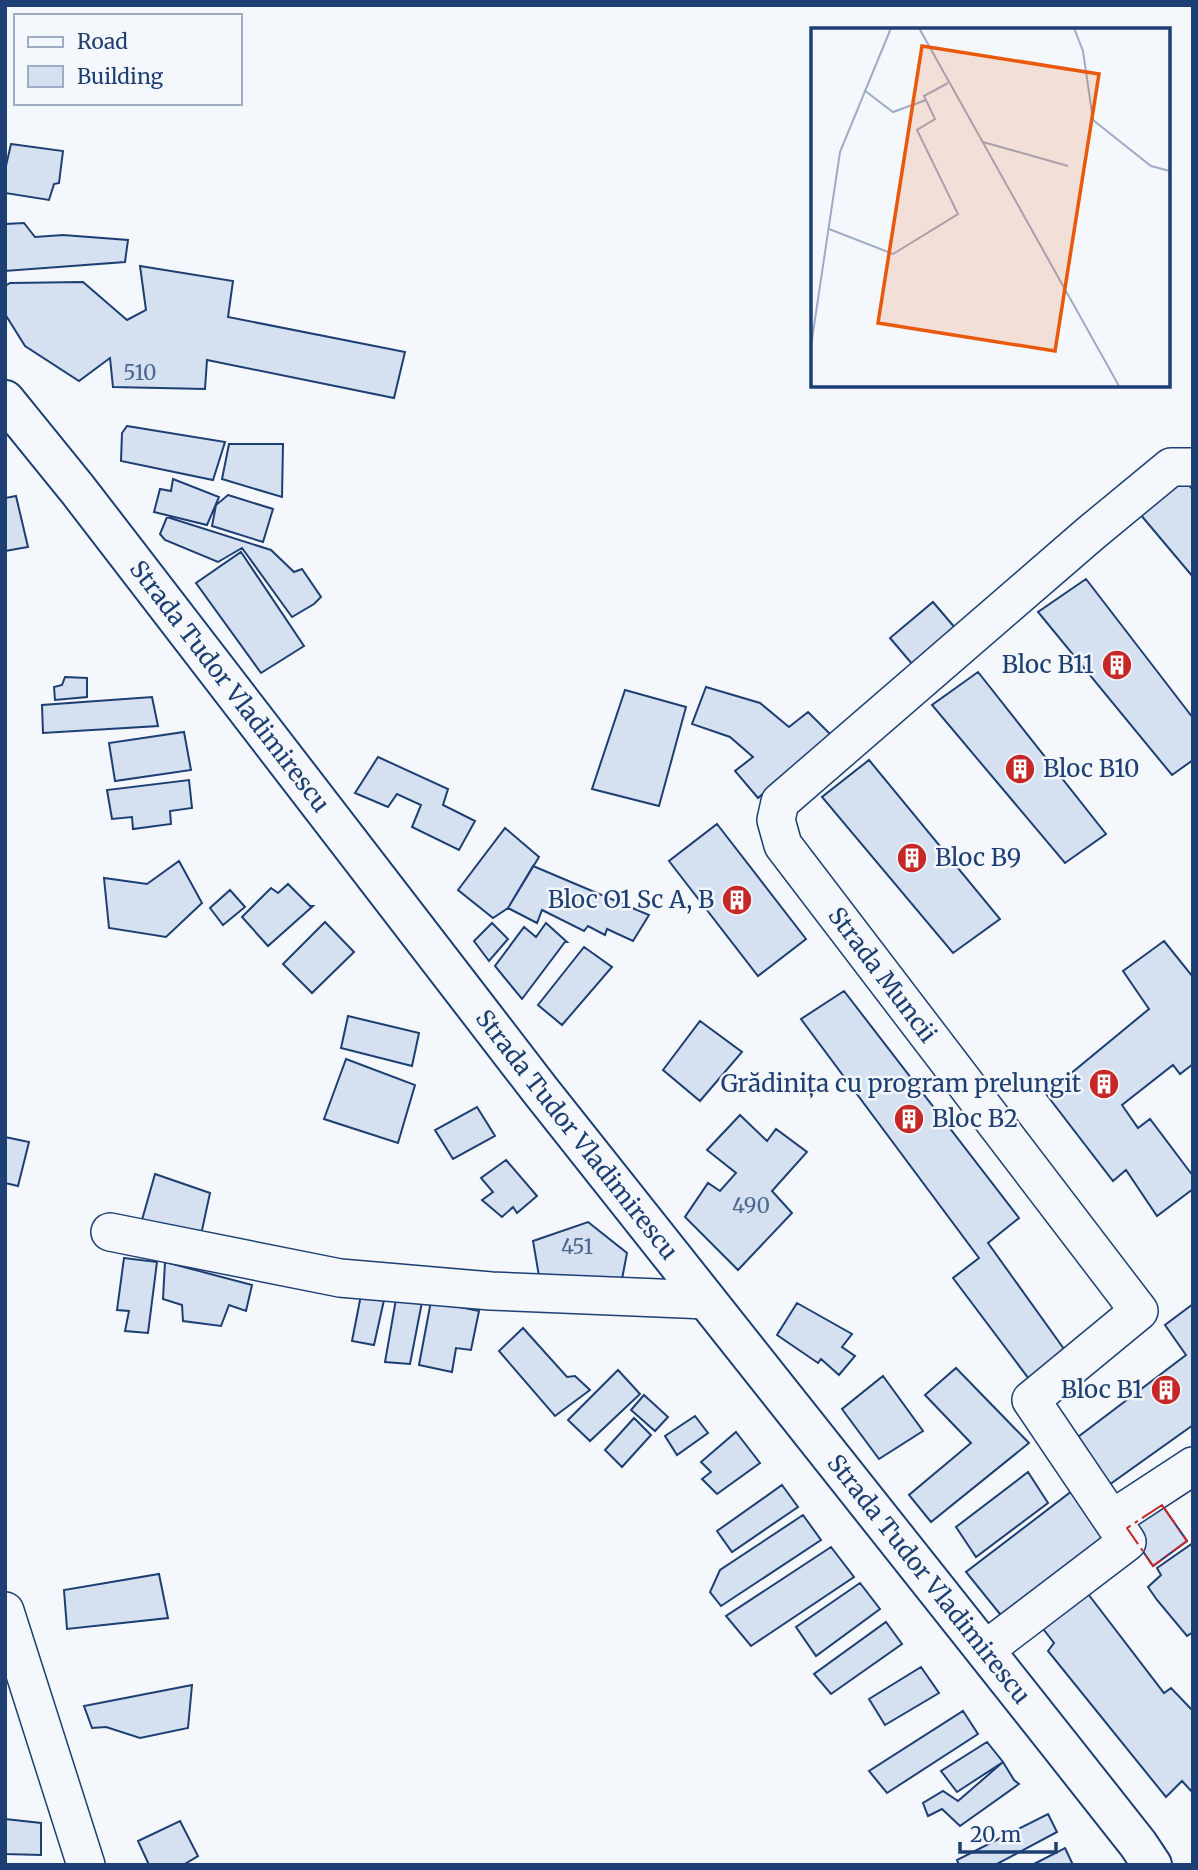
<svg xmlns="http://www.w3.org/2000/svg" width="1198" height="1870" viewBox="0 0 1198 1870" font-family="Merriweather,serif">
	<style>
		.building { fill: #d5e0f0; stroke: #1d3f73; stroke-width: 2 }
		.lines { fill: none; stroke-linecap: round; stroke-linejoin: round }
		.minor-casing { stroke: #1d3f73; stroke-width: 40 }
		.major-casing { stroke: #1d3f73; stroke-width: 42 }
		.minor { stroke: #f4f7fb; stroke-width: 37 }
		.major { stroke: #f4f7fb; stroke-width: 38 }
		.power { stroke: #c62828; stroke-width: 2; stroke-dasharray: 24 5 3.5 5; stroke-linecap: butt }
		.labels { text-anchor: middle; stroke-width: 5; stroke-linejoin: round; paint-order: stroke }
		.number-label { font-size: 21px; fill: #4b6792 }
		.poi-label { font-size: 24px; fill: #1d3f73; stroke: #f4f7fb; text-anchor: end }
		.street-label { font-size: 24px; fill: #1d3f73; stroke: #f4f7fb }
		.inset-road { fill: none; stroke: #9eadc5; stroke-width: 2 }
		.view { fill: #e8590c; fill-opacity: 0.15; stroke: #e8590c; stroke-width: 3.5 }
		.inset-edge { fill: none; stroke: #1d3f73; stroke-width: 3.5 }
	</style>
	<rect width="100%" height="100%" fill="#f4f7fb"/>
	<path class="building" d="M11,144l52,7 -4,32 -5,1 -5,16 -44,-7v-23z
		M24,223l11,14 28,-2 65,5 -3,22 -120,9v-47z
		M140,266l93,15 -5,36 177,35 -11,46 -187,-38 -2,29 -92,-2 -3,-29 -31,23 -54,-35 -20,-32v-28l5,-3 73,-1 44,38 19,-10z
		M127,426l98,16 -12,38 -92,-19 1,-28z
		M229,444h54l-1,53 -60,-18z
		M1183,478l10,12v87l-53,-63z
		M173,479l46,18 -12,28 -53,-13 6,-23 11,2z
		M228,495l45,14 -10,33 -51,-16 4,-21z
		M16,496l12,51 -23,4v-53z
		M167,517l104,33 23,22 8,-3 19,28 -7,7 -22,13 -50,-69 -24,14 -53,-22 -5,-6z
		M241,552l63,94 -43,27 -65,-90z
		M1086,579l107,139v42l-21,15 -134,-163z
		M933,602l23,27 -43,36 -23,-27z
		M978,672l128,162 -41,29 -133,-158z
		M65,677l22,1v19l-32,3 -1,-13 8,-2z
		M706,687l54,16 29,24 19,-15 23,23 -73,63 -23,-27 18,-14 -23,-20 -38,-13z
		M625,690l61,17 -27,99 -67,-17z
		M152,697l6,29 -115,7 -1,-28z
		M184,732l7,38 -76,11 -6,-38z
		M378,757l70,32 -5,16 32,16 -16,29 -47,-23 9,-22 -24,-11 -9,13 -33,-14z
		M869,760l131,159 -47,34 -131,-156z
		M189,780l3,28 -22,3 1,13 -38,5 -1,-12 -20,2 -5,-29z
		M717,824l89,115 -48,37 -89,-115z
		M505,828l34,29 -31,51 -15,10 -35,-28z
		M179,861l23,42 -36,34 -57,-9 -5,-50 43,6z
		M533,866l116,49 -16,26 -26,-12 -2,6 -17,-9 -4,5 -42,-21 -5,13 -29,-15z
		M288,884l22,22h3l-45,40 -26,-29 29,-29 7,5z
		M230,890l15,17 -22,18 -13,-17z
		M325,922l29,30 -42,41 -29,-29z
		M492,923l16,16 -19,22 -15,-20z
		M546,923l21,19h-2l-43,57 -27,-33 29,-39 12,10z
		M1164,941l29,36v87l-13,10 -7,-9 -51,40 16,23 12,-9 43,57v13l-36,27 -31,-46 -13,11 -67,-87 103,-85 -26,-38z
		M584,947l28,20 -50,58 -24,-20z
		M844,991l175,227 -31,25 76,106 -35,30 -76,-101 26,-20 -178,-239z
		M348,1016l71,17 -7,33 -71,-18z
		M700,1021l42,31 -42,49 -37,-31z
		M346,1059l69,26 -17,58 -74,-24z
		M477,1107l18,29 -42,23 -18,-29z
		M740,1115l27,26 9,-12 31,23 -35,39 20,22 -54,57 -53,-53 23,-34 12,8 16,-18 -29,-23z
		M5,1137l24,5 -11,44 -13,-3z
		M506,1160l31,36 -20,17 -4,-6 -11,10 -20,-17 11,-8 -12,-14z
		M155,1174l55,19 -9,42 -61,-8z
		M588,1222l39,31 -5,26 -82,3 -7,-41z
		M124,1258l33,4 -9,71 -23,-2 4,-20 -12,-1z
		M165,1262l87,23 -6,26 -17,-6 -8,21 -38,-5 -1,-16 -19,-6z
		M361,1295l23,5 -10,45 -22,-4z
		M396,1299l26,3 -12,62 -25,-2z
		M431,1301l48,10 -8,39 -15,-2 -4,24 -33,-7z
		M797,1303l55,31 -10,13 13,9 -16,19 -18,-16 -3,4 -41,-28z
		M1193,1304v121l-87,62 -32,-47 112,-85 -21,-30z
		M523,1328l44,49 8,-1 15,14 -35,26 -56,-65z
		M956,1368l73,75 -98,79 -22,-27 62,-52 -46,-48z
		M618,1370l22,24 -50,47 -22,-21z
		M883,1376l40,55 -44,28 -37,-50z
		M644,1395l24,22 -13,14 -24,-21z
		M695,1416l13,17 -31,22 -12,-19z
		M634,1418l17,17 -29,32 -17,-17z
		M736,1432l24,31 -43,31 -15,-15 9,-7 -10,-10z
		M1028,1472l20,31 -72,54 -20,-30z
		M782,1485l16,22 -66,45 -15,-21z
		M1072,1491l38,52 -102,81 -42,-52z
		M1162,1505l25,36 -34,25 -26,-38z
		M803,1515l18,25 -100,66 -11,-14 10,-22z
		M1193,1543v89l-6,4 -30,-36 -9,-13 13,-12 -4,-7z
		M831,1547l23,30 -103,69 -25,-30z
		M159,1574l9,44 -101,11 -3,-39z
		M860,1583l20,26 -64,47 -20,-29z
		M1082,1586l82,107 7,-5 22,23v82l-11,-12 -16,16 -118,-146 6,-8 -17,-22z
		M886,1622l16,22 -71,50 -17,-20z
		M921,1667l18,26 -54,32 -16,-26z
		M192,1685l-4,43 -48,10 -34,-11 -14,1 -8,-22z
		M963,1711l15,23 -91,59 -18,-22z
		M987,1742l16,20 -46,30 -16,-21z
		M1003,1762l11,18 5,4 -59,42 -18,-17 -14,7 -5,-13 20,-12 15,10z
		M1048,1814l9,18 -62,33h-36l-2,-5z
		M5,1819l36,4v32l-36,-1z
		M180,1821l18,35 -15,9h-34l-11,-24z
		M1065,1848l8,17h-41z"/>
	<g class="lines">
		<g class="minor-casing">
			<path id="minor" d="M110,1232l230,46 151,13 216,9
				M1112,1519l81,-53
				M5,1611l81,254
				M985,1650l142,-108 -96,-142 108,-89 -356,-466 -7,-25 4,-18 311,-269 80,-66h22"/>
		</g>
		<g class="major-casing">
			<g id="major">
				<path id="s1" d="M5,400l73,90 462,600 523,659 75,95 14,21"/>
			</g>
		</g>
		<use href="#minor" class="minor"/>
		<use href="#major" class="major"/>
		<path class="power" d="M1162,1505l25,36 -34,25 -26,-38z"/>
	</g>
	<defs>
		<g id="building-disc" transform="scale(1.575)"><circle r="9.5" fill="#c62828" stroke="#f4f7fb"/><path d="M-4-6H4V6H1V3H-1V6H-4ZM-2.5-4.3h1.7v1.8h-1.7ZM.8-4.3h1.7v1.8H.8ZM-2.5-1h1.7V.8h-1.7ZM.8-1h1.7V.8H.8Z" fill="#fff"/></g>
	</defs>
	<g fill-rule="evenodd">
		<use href="#building-disc" x="1117" y="665"/>
		<use href="#building-disc" x="1020" y="769"/>
		<use href="#building-disc" x="912" y="858"/>
		<use href="#building-disc" x="737" y="900"/>
		<use href="#building-disc" x="1104" y="1084"/>
		<use href="#building-disc" x="909" y="1119"/>
		<use href="#building-disc" x="1166" y="1390"/>
	</g>
	<g class="labels">
		<g class="number-label">
			<text x="140" y="380">510</text>
			<text x="751" y="1213">490</text>
			<text x="577" y="1254">451</text>
		</g>
		<g class="poi-label">
			<text x="1094" y="673">Bloc B11</text>
			<text x="1043" y="777" text-anchor="start">Bloc B10</text>
			<text x="935" y="866" text-anchor="start">Bloc B9</text>
			<text x="714" y="908">Bloc O1 Sc A, B</text>
			<text x="1081" y="1092">Grădinița cu program prelungit</text>
			<text x="932" y="1127" text-anchor="start">Bloc B2</text>
			<text x="1143" y="1398">Bloc B1</text>
		</g>
		<g class="street-label">
			<text dy="8" stroke="none"><textPath href="#s1" startOffset="364">Strada Tudor Vladimirescu</textPath></text>
			<text transform="translate(882 975) rotate(53)" y="8">Strada Muncii</text>
			<text dy="8" stroke="none"><textPath href="#s1" startOffset="931">Strada Tudor Vladimirescu</textPath></text>
			<text dy="8" stroke="none"><textPath href="#s1" startOffset="1498">Strada Tudor Vladimirescu</textPath></text>
		</g>
	</g>
	<g transform="translate(811 28)">
		<rect width="359" height="359" fill="#f4f7fb"/>
		<path class="inset-road" d="M108,0l200,358M263,0l9,23 10,69 58,46 19,5M53,62l29,22 33,-12M172,114l85,24M18,201l64,25 65,-40 -41,-84 18,-11 -11,-23 24,-13M0,318l29,-194 51,-124"/>
		<path class="view" d="M111,18l177,28 -44,277 -177,-28z"/>
		<rect width="359" height="359" class="inset-edge"/>
	</g>
	<rect width="1198" height="1870" fill="none" stroke="#1d3f73" stroke-width="14"/>
	<rect x="14" y="14" width="228" height="91" fill="#f4f7fb" stroke="#9eadc5" stroke-width="2"/>
	<rect x="28" y="37" width="35" height="10" fill="#f4f7fb" stroke="#9eadc5" stroke-width="2"/>
	<text x="77" y="49" font-size="21" fill="#1d3f73">Road</text>
	<rect x="28" y="66" width="35" height="21" fill="#d5e0f0" stroke="#9eadc5" stroke-width="2"/>
	<text x="77" y="84" font-size="21" fill="#1d3f73">Building</text>
	<path d="M960 1842v10h96v-10" fill="none" stroke="#1d3f73" stroke-width="3.5"/>
	<text x="970" y="1842" font-size="21" fill="#1d3f73" stroke="#f4f7fb" stroke-width="5" paint-order="stroke">20 m</text>
</svg>
